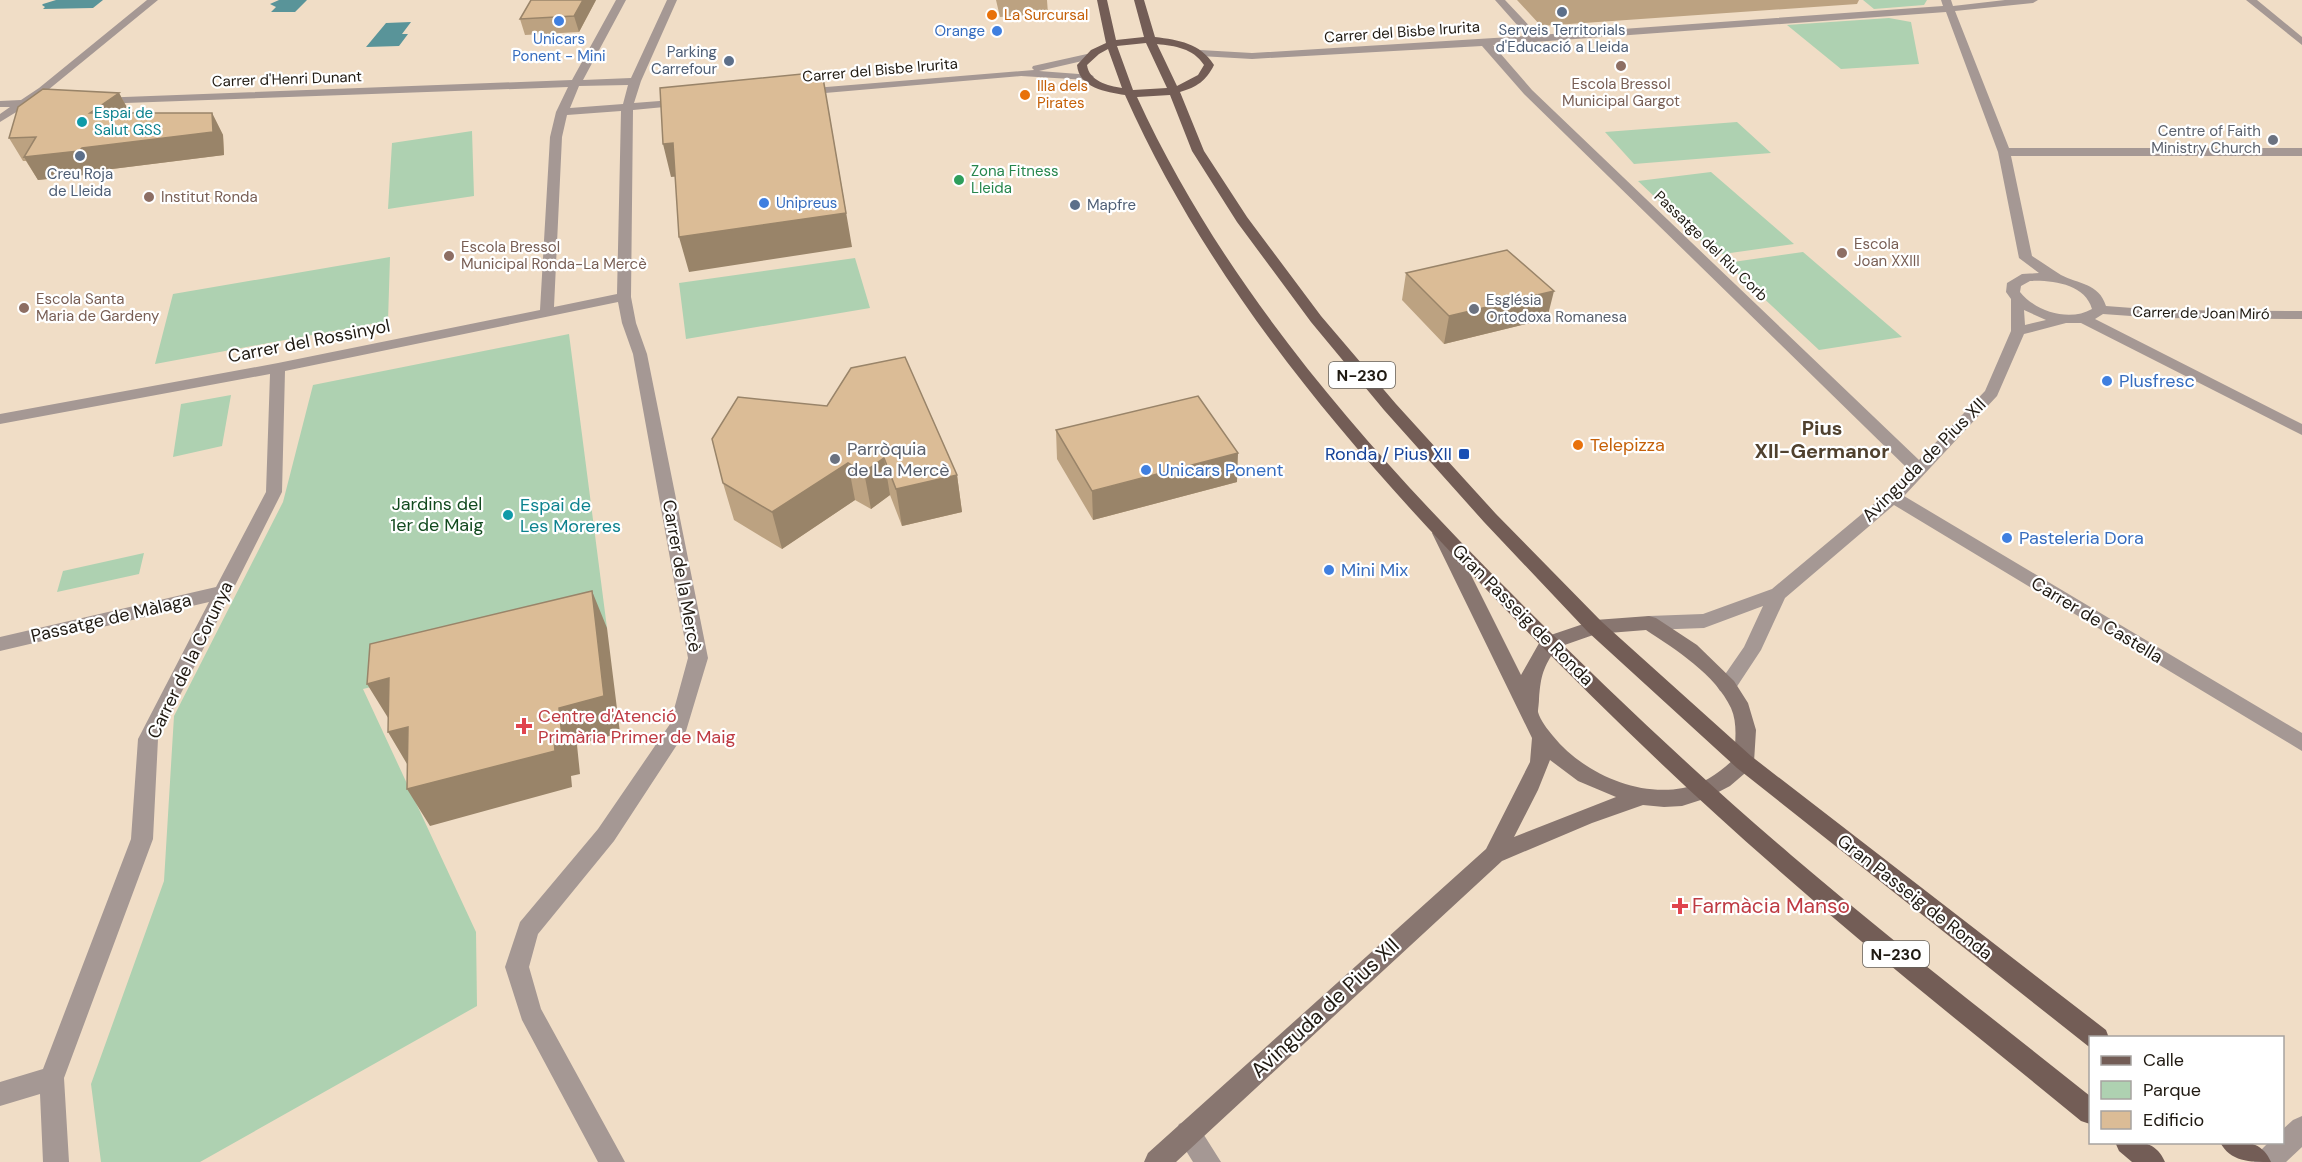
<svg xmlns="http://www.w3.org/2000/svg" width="2302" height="1162" viewBox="0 0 2302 1162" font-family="'DM Sans',sans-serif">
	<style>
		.green { fill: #aed1b1 }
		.water { fill: #599499 }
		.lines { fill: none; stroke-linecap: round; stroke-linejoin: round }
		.street { fill: #a59894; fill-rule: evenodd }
		.secondary { fill: #887670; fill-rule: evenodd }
		.primary { fill: #735d56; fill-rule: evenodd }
		.wall { fill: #bca281 }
		.shaded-wall { fill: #998469 }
		.building { fill: #dbbc96; stroke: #998469; stroke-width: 1.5 }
		.service-dot { fill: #5c6f8a; stroke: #fff; stroke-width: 2 }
		.food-dot { fill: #e8710a; stroke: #fff; stroke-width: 2 }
		.shop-dot { fill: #3f7fe0; stroke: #fff; stroke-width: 2 }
		.education-dot { fill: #8d6e63; stroke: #fff; stroke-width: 2 }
		.culture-dot { fill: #0f9aa8; stroke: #fff; stroke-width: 2 }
		.worship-dot { fill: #6b7280; stroke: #fff; stroke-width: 2 }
		.leisure-dot { fill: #2e9e5b; stroke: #fff; stroke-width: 2 }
		.transit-dot { fill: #1a4fb4; stroke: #fff; stroke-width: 2 }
		.health-dot { fill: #e0444e; stroke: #fff; stroke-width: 2 }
		.labels { text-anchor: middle; stroke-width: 4.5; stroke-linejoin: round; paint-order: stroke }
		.far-food-label { font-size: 15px; fill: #c56008; stroke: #fff; text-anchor: start }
		.far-service-label { font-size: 15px; fill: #4e5e75; stroke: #fff }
		.far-shop-label { font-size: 15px; fill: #366cbe; stroke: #fff; text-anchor: end }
		.far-street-label { font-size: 15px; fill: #201a12; stroke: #fff }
		.far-education-label { font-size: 15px; fill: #785e54; stroke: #fff; text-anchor: start }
		.far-culture-label { font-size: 15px; fill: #0d838f; stroke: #fff; text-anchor: start }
		.far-worship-label { font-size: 15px; fill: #5b616d; stroke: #fff; text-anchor: end }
		.far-leisure-label { font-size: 15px; fill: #27864d; stroke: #fff; text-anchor: start }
		.shield { fill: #fff; stroke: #635f59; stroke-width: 1.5 }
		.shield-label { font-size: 16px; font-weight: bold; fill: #201a12 }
		.street-label { font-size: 18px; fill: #201a12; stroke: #fff }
		.shop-label { font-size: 18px; fill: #366cbe; stroke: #fff; text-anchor: start }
		.food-label { font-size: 18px; fill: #c56008; stroke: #fff; text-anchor: start }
		.worship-label { font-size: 18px; fill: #5b616d; stroke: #fff; text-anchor: start }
		.transit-label { font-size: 18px; fill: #164399; stroke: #fff; text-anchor: end }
		.park-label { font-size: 18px; fill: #11491e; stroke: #fff }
		.culture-label { font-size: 18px; fill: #0d838f; stroke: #fff; text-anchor: start }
		.health-label { font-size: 18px; fill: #be3a42; stroke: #fff; text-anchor: start }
		.neighbourhood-label { font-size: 20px; font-weight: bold; fill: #50412e; stroke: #fff }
		.near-health-label { font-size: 21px; fill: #be3a42; stroke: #fff; text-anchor: start }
		.near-street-label { font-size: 21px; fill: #201a12; stroke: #fff }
	</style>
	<rect width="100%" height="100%" fill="#f0ddc6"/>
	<path class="green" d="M1863,0h64l-3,5 -50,4z
		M1889,18l22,4 8,42 -78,5 -54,-44z
		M1737,122l34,31 -137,11 -29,-32z
		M472,131l2,65 -86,13 4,-66z
		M1711,172l83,72 -78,11 -78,-74z
		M1803,252l99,85 -83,13 -93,-87z
		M390,257l-2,64 -233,43 18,-70z
		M855,258l15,50 -184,31 -7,-56z
		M569,334l38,294 -244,61 113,243 1,74 -277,156h-99l-10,-78 73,-203 10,-165 109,-214 30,-117z
		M231,395l-9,51 -49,11 8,-53z
		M144,553l-5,21 -82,18 6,-21z"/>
	<path class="water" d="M56,0h47l-10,8 -50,1 2,-2 -3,-2 1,-1z
		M279,0h28l-12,12h-24l5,-5 -6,-3z
		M411,22l-9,12h6l-9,12 -33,1 20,-24z"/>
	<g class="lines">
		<path class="street" d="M147,0h11l-121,99 13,1v4l-24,2 -26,16v-8l10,-7h-10v-6l21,-1 18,-12z
			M616,0h10l-43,80 48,-2 36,-78h10l-36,81 -7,22 51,-4 6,3 -6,3 -52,5 -2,187 5,26 11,31 61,304 -22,73 -72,110 -76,93 -9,33 12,42 84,153h-27l-76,-142 -17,-53 15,-45 78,-93 72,-105 18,-66 -55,-304 -11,-31 -4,-21 -333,69 -3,121 -124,247 -5,100 -89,239 5,84h-26l-3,-68 -40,12v-24l43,-13 88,-230 7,-100 71,-137 -209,49v-14l216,-50 50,-95 4,-118 -270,50v-10l278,-51 262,-53 10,-173 6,-25 12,-25 -470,17 -6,-3 6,-3 474,-18zM628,85l-5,19 -53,4 9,-22zM621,111l-4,183 -63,13 8,-170 5,-22z
			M1495,0h10l33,35 405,-29 -2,-6h10l2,6 52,-6h33l-5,3 -78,8 54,137h293v8h-291l21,100c10,6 19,13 29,19 17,9 38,8 45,31l53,4 143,1v8l-143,-1 -56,-4 -8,5 207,105v11l-221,-112h-15l-42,11 -27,62 -93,100 398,237v18l-408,-246 -109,93 -24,52 -27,41 -7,2 -7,-2 -3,-5 27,-39 19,-41 -59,22 -55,2 -7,-2 -2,-5 2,-5 7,-2 54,-2 69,-25 115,-96 22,-23 -385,-376 -42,-48 -230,13 -52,-3 -5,-3 5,-3 52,3 275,-17zM1946,12l52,140 21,106 20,15 -17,1 -15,9 -1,9 5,7v32l-26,60 -66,69 -387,-370 -39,-45zM2030,281c22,-1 55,3 62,28 -22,13 -56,3 -72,-17l1,-6zM2024,310l22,10 -21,5z
			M2246,0h11l45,37v8z
			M1087,54l5,3 -1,2 -52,12 53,4 2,2 -6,3 -67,-4 -219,19 -6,-3 6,-3 232,-19 -2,-2 1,-2z
			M2302,1116v31l-16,15h-32l4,-9 11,-11h13v-12l11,-10z
			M1188,1120l9,4 24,38h-28l-18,-29 4,-9z"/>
		<path class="secondary" d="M1441,527l6,2 3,4 71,142 21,-37 53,-18 54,-4 7,2 41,27 37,36 14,22 8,27 -2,32 -3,6 -21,18 -23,12 -25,8 -18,1 -21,-2 -51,18 -90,38 -326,301h-32l4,-9 338,-304 44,-87 2,-24 -100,-205 3,-4zM1646,630c29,19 70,45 85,78 7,16 4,34 3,51 -14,13 -31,26 -51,29 -47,9 -101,-16 -130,-52 -5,-6 -13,-16 -15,-24 0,-3 1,-9 1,-13 2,-25 4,-30 17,-51l40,-14zM1550,760l28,21 38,16 -102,40 24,-47z"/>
		<path class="primary" d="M1097,0h10l9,40 28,-3 -10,-37h10l11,37c24,3 45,6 59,28 -8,16 -17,22 -34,27l24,59 43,66 74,99 75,88 100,110 106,108 149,134 355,274 3,8h-19v9l-2,-1 -351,-278 -149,-136 -104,-110 -100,-112 -73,-88 -74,-100 -45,-71 -22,-56 -33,2c84,183 217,337 358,480 95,96 193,190 296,278 97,83 199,161 299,241v28l-9,-3c-102,-84 -207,-166 -306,-254 -102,-89 -198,-183 -292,-281 -141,-146 -274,-303 -358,-491 -19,-3 -46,-7 -48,-30l14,-15 15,-7zM1146,43l21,45 -34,2 -16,-44zM1157,44c18,2 36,4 47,21l-6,10 -21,11zM1108,49l14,39c-14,-2 -33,-7 -35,-23l12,-11z
			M2115,1142c22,0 40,-3 50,20h-33l-13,-11z
			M2220,1142c22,0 41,-3 51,20 -21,0 -41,0 -51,-20z"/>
	</g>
	<path class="wall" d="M596,0l-17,32 -54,3 -5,-16z
		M996,0h51l1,14 -48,3z
		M1517,0h342l-2,4 -316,22z
		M119,93l11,20h82l11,22 1,20 -128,16 -3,3 -55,6 -12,-19h-3l-14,-23z
		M1406,273l141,46 -103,25 -42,-44z
		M738,397l219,78 5,37 -60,14 -12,-31 -19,14 -16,-9 -73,49 -48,-29 -11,-37z
		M1056,430l181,52 -144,38 -36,-61z"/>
	<path class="shaded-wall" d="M583,0h13l-17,32 -5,-16z
		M822,72l30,175 -163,25 -10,-35z
		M119,93l12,22 -41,-2z
		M212,113l11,22 1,20 -128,16 -3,3 -55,6 -14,-23 58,-9z
		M673,143l9,33 -11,1 -8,-33z
		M1554,291l-7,28 -103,25 5,-28z
		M1238,453l-1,29 -144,38 -1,-29z
		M884,458l6,37 -19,14 -7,-37z
		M848,463l7,37 -73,49 -10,-37z
		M957,475l5,37 -60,14 -6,-37z
		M592,591l15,37 13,105 -43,12 3,29 -9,2 1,11 -142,39 -23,-37 147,-50 5,-31z
		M389,678l1,43 -23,-37z
		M408,727l2,42 -22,-37z"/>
	<path class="building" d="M531,0h52l-9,16 -54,3z
		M822,72l24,141 -167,24 -6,-94 -10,1 -3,-56z
		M43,89l76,4 -29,20h122l1,19 -131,16 -3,3 -55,6 12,-20 -27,1 9,-31z
		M1507,250l47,41 -105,25 -43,-43z
		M905,357l52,118 -61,14 -12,-31 -20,14 -16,-9 -76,49 -49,-29 -11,-44 26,-42 89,9 24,-38z
		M1198,396l40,57 -146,38 -36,-61z
		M592,591l12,105 -45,12 3,29 -8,2 1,12 -148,38 1,-62 -20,5 1,-54 -22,6 3,-40z"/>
	<g class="service-dot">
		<circle cx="1562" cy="12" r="6"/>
		<circle cx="729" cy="61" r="6"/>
		<circle cx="80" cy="156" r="6"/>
		<circle cx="1075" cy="205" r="6"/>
	</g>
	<g class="food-dot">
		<circle cx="992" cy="15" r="6"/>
		<circle cx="1025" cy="95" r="6"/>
		<circle cx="1578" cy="445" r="6"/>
	</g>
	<g class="shop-dot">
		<circle cx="559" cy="21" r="6"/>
		<circle cx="997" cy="31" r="6"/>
		<circle cx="764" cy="203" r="6"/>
		<circle cx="2107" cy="381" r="6"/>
		<circle cx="1146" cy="470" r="6"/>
		<circle cx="2007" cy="538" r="6"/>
		<circle cx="1329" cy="570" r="6"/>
	</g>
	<g class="education-dot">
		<circle cx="1621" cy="66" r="6"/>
		<circle cx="149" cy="197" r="6"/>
		<circle cx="1842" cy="253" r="6"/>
		<circle cx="449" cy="256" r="6"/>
		<circle cx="24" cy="308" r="6"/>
	</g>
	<g class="culture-dot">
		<circle cx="82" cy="122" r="6"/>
		<circle cx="508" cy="515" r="6"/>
	</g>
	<g class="worship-dot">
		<circle cx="2273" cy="140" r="6"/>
		<circle cx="1474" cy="309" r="6"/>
		<circle cx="835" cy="459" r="6"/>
	</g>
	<circle class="leisure-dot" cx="959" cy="180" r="6"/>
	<rect class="transit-dot" x="1458" y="448" width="12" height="12" rx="3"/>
	<g class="health-dot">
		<path d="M521 717h6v6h6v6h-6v6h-6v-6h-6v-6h6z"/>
		<path d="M1677 897h6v6h6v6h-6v6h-6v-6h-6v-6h6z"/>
	</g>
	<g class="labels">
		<g class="far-food-label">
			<text x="1004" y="20">La Surcursal</text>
			<text x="1037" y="91">Illa dels<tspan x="1037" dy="17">Pirates</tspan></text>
		</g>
		<g class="far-service-label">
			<text x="1562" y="35">Serveis Territorials<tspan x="1562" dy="17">d'Educació a Lleida</tspan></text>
			<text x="717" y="57" text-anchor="end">Parking<tspan x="717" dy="17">Carrefour</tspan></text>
			<text x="80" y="179">Creu Roja<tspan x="80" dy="17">de Lleida</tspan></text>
			<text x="1087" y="210" text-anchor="start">Mapfre</text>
		</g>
		<g class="far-shop-label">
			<text x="985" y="36">Orange</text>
			<text x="559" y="44" text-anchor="middle">Unicars<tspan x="559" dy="17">Ponent - Mini</tspan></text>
			<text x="776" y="208" text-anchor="start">Unipreus</text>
		</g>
		<g class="far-street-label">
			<text transform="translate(1402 32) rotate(-4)" y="5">Carrer del Bisbe Irurita</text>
			<text transform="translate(880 70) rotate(-5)" y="5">Carrer del Bisbe Irurita</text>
			<text transform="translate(287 79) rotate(-2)" y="5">Carrer d'Henri Dunant</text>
			<text transform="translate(1711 246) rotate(44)" y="5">Passatge del Riu Corb</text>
			<text transform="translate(2201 313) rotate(1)" y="5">Carrer de Joan Miró</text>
		</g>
		<g class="far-education-label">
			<text x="1621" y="89" text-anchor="middle">Escola Bressol<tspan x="1621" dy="17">Municipal Gargot</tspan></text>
			<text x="161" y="202">Institut Ronda</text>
			<text x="1854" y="249">Escola<tspan x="1854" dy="17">Joan XXIII</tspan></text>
			<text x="461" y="252">Escola Bressol<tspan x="461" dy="17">Municipal Ronda-La Mercè</tspan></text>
			<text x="36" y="304">Escola Santa<tspan x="36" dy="17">Maria de Gardeny</tspan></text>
		</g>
		<g class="far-culture-label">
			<text x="94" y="118">Espai de<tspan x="94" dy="17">Salut GSS</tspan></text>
		</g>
		<g class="far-worship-label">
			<text x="2261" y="136">Centre of Faith<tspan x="2261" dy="17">Ministry Church</tspan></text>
			<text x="1486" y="305" text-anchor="start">Església<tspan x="1486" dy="17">Ortodoxa Romanesa</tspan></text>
		</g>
		<g class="far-leisure-label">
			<text x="971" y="176">Zona Fitness<tspan x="971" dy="17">Lleida</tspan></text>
		</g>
		<g class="shield">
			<rect x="1329" y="362" width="66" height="26" rx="4.5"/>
			<rect x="1863" y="941" width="66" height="26" rx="4.5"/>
		</g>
		<g class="shield-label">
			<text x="1362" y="381">N-230</text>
			<text x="1896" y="960">N-230</text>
		</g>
		<g class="street-label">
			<text transform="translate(309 341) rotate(-11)" y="6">Carrer del Rossinyol</text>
			<text transform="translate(1924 460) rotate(-45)" y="6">Avinguda de Pius XII</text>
			<text transform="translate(682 576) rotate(80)" y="6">Carrer de la Mercè</text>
			<text transform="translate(1523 615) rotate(45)" y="6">Gran Passeig de Ronda</text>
			<text transform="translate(111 618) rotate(-13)" y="6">Passatge de Màlaga</text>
			<text transform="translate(2097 620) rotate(31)" y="6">Carrer de Castella</text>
			<text transform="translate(190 660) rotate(-64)" y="6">Carrer de la Corunya</text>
			<text transform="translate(1915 897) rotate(38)" y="6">Gran Passeig de Ronda</text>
		</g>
		<g class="shop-label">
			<text x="2119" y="387">Plusfresc</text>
			<text x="1158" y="476">Unicars Ponent</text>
			<text x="2019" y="544">Pasteleria Dora</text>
			<text x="1341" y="576">Mini Mix</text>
		</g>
		<g class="food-label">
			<text x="1590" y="451">Telepizza</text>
		</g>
		<g class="worship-label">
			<text x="847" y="455">Parròquia<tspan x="847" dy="21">de La Mercè</tspan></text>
		</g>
		<g class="transit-label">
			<text x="1452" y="460">Ronda / Pius XII</text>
		</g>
		<g class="park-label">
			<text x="437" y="510">Jardins del<tspan x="437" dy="21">1er de Maig</tspan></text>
		</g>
		<g class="culture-label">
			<text x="520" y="511">Espai de<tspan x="520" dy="21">Les Moreres</tspan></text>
		</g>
		<g class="health-label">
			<text x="538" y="722">Centre d'Atenció<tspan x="538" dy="21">Primària Primer de Maig</tspan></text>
		</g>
		<g class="neighbourhood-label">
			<text x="1822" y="435">Pius<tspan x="1822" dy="23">XII-Germanor</tspan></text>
		</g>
		<g class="near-health-label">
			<text x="1692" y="913">Farmàcia Manso</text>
		</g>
		<g class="near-street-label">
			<text transform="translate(1325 1008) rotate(-43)" y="7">Avinguda de Pius XII</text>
		</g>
	</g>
	<rect x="2089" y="1036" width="195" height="108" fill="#ffffff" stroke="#a6a3a0" stroke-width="1.5"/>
	<rect x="2101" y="1056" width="30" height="9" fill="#735d56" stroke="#a6a3a0" stroke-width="1.5"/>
	<text x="2143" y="1066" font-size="18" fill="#201a12">Calle</text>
	<rect x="2101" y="1081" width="30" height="18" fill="#aed1b1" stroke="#a6a3a0" stroke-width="1.5"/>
	<text x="2143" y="1096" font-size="18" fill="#201a12">Parque</text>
	<rect x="2101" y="1111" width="30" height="18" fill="#dbbc96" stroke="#a6a3a0" stroke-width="1.5"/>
	<text x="2143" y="1126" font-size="18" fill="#201a12">Edificio</text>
</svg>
